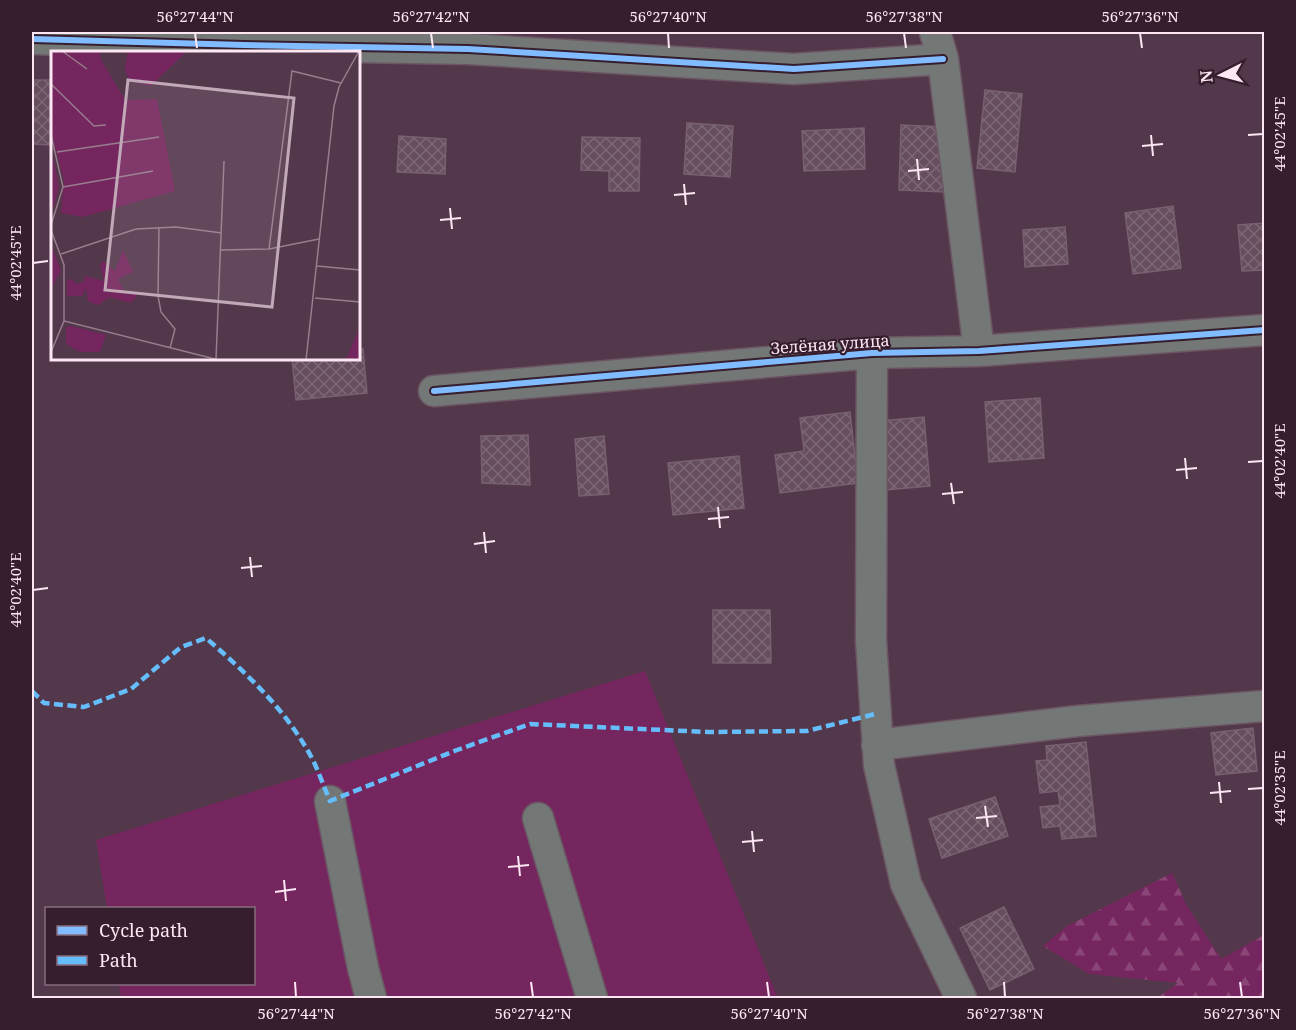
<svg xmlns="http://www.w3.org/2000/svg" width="1296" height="1030" viewBox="0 0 1296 1030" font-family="'Noto Serif',serif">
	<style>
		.forest { fill: url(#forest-firs) }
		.garden { fill: #76265f }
		.building { fill: url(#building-cross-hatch); stroke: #786070; stroke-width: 1.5 }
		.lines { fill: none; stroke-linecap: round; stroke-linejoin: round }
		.minor-casing { stroke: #6c5664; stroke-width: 33 }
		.minor { stroke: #737876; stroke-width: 30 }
		.quiet { stroke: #66bdfb; stroke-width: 4.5; stroke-dasharray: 9 4.5; stroke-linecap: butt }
		.cycleway-casing { stroke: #371e2e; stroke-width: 10 }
		.cycleway { stroke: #80bcff; stroke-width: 6 }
		.ticks { fill: none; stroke: #fce7f3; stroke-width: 2 }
		.labels { text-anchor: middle; stroke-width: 4.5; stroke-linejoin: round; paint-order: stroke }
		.street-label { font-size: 16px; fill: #fce7f3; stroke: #371e2e }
		.inset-road { fill: none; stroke: #977d8e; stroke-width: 1.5 }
		.view { fill: #c1a9b8; fill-opacity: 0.15; stroke: #c1a9b8; stroke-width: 3 }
		.inset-edge { fill: none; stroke: #fce7f3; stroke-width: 3 }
		.neatline { fill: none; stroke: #fce7f3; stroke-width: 2 }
		.ticks-label { font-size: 15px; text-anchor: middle; fill: #fce7f3 }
	</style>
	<defs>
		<pattern id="forest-firs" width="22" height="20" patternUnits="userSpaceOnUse" patternTransform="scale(1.5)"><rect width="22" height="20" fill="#76265f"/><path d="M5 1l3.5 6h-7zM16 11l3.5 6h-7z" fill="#8a4676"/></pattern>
		<pattern id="building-cross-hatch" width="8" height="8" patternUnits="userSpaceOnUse" patternTransform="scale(1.5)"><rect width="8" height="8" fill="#664e5e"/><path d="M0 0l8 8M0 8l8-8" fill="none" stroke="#7d6876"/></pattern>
	</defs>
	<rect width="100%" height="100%" fill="#53374a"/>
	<path class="forest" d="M1172,873l14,31 35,55 43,-24v63h-107l21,-15 -89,-9 -46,-28 24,-20z"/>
	<path class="garden" d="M645,671l133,327h-657l-2,-14h135v-76h-147l-11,-68z"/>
	<path class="building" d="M32,80h20v65l-20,-1z
		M985,90l37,4 -7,78 -38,-4z
		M687,123l46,3 -3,51 -46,-3z
		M901,125l45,2 -2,65 -45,-2z
		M864,128l1,41 -61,2 -2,-40z
		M399,136l47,3 -1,35 -48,-2z
		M582,137l58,1 -1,53h-30v-20l-28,-1z
		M1173,206l8,62 -48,6 -8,-61z
		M1264,223v47l-22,1 -4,-46z
		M1065,227l3,37 -43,3 -2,-37z
		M363,349l4,44 -71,7 -4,-42h66v-8z
		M1040,398l4,60 -55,4 -4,-60z
		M850,412l8,71 -78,10 -5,-38 29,-4 -4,-33z
		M924,417l6,69 -45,4 -5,-69z
		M528,435l2,50 -48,-2 -1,-47z
		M604,436l5,58 -30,2 -4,-57z
		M739,456l5,52 -71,7 -5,-52z
		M713,610h57l1,53h-58z
		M1253,728l4,43 -41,4 -5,-42z
		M1086,742l10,94 -34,3 -2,-13 -17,2 -3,-21 20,-2 -2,-14 -18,2 -4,-32 11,-1 -1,-14z
		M995,797l13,39 -66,22 -13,-39z
		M1004,907l30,62 -44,21 -30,-62z"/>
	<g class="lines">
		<g class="minor-casing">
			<path id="minor" d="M935,32l8,27 36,292
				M32,39l212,6 224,4 326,20 149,-10
				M872,353l-1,287 8,125 27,119 55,114
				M434,391l438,-38 107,-2 285,-21
				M877,745l201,-24 186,-15
				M330,801l33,167 8,30
				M538,818l54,180"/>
		</g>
		<use href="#minor" class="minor"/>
		<path class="quiet" d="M32,691l12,12 40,4 47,-18 50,-42 25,-9c39,34 76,68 102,113 9,15 15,34 22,50l127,-51 73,-26 178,8 99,-1 68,-17"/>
		<g class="cycleway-casing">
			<path id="cycleway" d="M32,39l212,6 224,4 326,20 149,-10
				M434,391l438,-38 107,-2 285,-21"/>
		</g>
		<use href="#cycleway" class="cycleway"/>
	</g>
	<path class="ticks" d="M195,33l2,15M431,33l2,15M668,33l1,15M904,33l2,15M1140,33l2,15M1151,135l2,21M1248,135l15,-1M1142,146l21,-2M917,159l2,21M908,171l21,-2M684,184l2,21M674,195l21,-2M450,208l2,21M440,220l21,-2M33,263l15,-2M1185,458l2,21M1248,462l15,-1M1176,470l21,-2M951,483l3,21M942,494l21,-2M718,507l2,21M708,519l21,-2M484,532l2,21M474,544l21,-3M250,557l2,20M241,568l21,-2M33,590l15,-2M1219,782l2,21M1248,789l15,-1M1210,793l21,-2M985,806l3,21M976,818l21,-2M752,831l2,21M742,842l21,-2M518,856l2,20M508,867l21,-2M284,880l2,21M275,892l21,-3M295,982l1,15M531,982l2,15M767,982l2,15M1004,982l1,15M1240,982l2,15"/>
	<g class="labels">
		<g class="street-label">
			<text transform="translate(830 344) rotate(-4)" y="6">Зелёная улица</text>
		</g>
	</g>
	<g transform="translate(51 51)">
		<rect width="309" height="309" fill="#53374a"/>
		<path d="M25,0h24l1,9 -9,11 -19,-14zM72,199l10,22 -15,7 6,12 13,3 -1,4 -6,5 -20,-6 -12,8 -10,-4 -2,-13 -4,8h-15v-15l4,-2 6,5 7,-2 1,-6 19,5 -4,-16 3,-4 12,10zM20,275l35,9 -6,17h-20l-14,-8v-17zM308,278l1,31h-14z" fill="#76265f"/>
		<path d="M77,0h59l-36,35 -22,-5 -4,-12z" fill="#76265f"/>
		<path d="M0,0h25l-3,6 18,14 10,-11 24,40 32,-1 18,92 -92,26 -22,-4 3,-33 -13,-48zM0,97l8,39 -8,28zM0,193l10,27 -10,17z" fill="#76265f"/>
		<path class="inset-road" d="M11,0l25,18M0,33l43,42 12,-1M0,84l12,52 -12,38M6,101l102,-15M12,136l90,-16M108,176l-1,69 3,16 14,17 -5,19M0,179l13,35v56l155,39M218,198l23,-178 49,12M170,199l48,-1 50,-10M10,203l75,-25 40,-2 46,6M266,215l43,4M264,247l45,4M0,301l13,-31M165,308l8,-198M255,309l28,-254 5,-19 20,-36"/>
		<path class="view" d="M77,29l166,18 -22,209 -167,-17z"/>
		<rect width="309" height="309" class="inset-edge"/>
	</g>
	<rect width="1296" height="1030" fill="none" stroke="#371e2e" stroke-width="66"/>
	<rect x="45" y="907" width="210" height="78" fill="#371e2e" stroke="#866e7d" stroke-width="1.5"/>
	<rect x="57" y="926" width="30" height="9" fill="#80bcff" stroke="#866e7d" stroke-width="1.5"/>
	<text x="99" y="937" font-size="18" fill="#fce7f3">Cycle path</text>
	<rect x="57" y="956" width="30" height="9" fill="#66bdfb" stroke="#866e7d" stroke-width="1.5"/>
	<text x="99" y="967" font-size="18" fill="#fce7f3">Path</text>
	<g transform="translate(1221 75) rotate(264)" stroke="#371e2e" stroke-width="4.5" paint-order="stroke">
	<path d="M0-4.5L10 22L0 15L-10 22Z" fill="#fce7f3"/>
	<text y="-9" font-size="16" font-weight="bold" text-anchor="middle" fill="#fce7f3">N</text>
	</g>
	<rect x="33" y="33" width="1230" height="964" class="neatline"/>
	<g class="ticks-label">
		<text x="195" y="22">56°27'44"N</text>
		<text x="431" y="22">56°27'42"N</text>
		<text x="668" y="22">56°27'40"N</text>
		<text x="904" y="22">56°27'38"N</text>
		<text x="1140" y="22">56°27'36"N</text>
		<text transform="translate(1280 134) rotate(-90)" y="5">44°02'45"E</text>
		<text transform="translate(16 263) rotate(-90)" y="5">44°02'45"E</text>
		<text transform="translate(1280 461) rotate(-90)" y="5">44°02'40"E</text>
		<text transform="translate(16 590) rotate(-90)" y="5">44°02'40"E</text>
		<text transform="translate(1280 788) rotate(-90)" y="5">44°02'35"E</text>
		<text x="296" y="1019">56°27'44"N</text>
		<text x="533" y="1019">56°27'42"N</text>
		<text x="769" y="1019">56°27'40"N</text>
		<text x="1005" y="1019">56°27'38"N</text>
		<text x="1242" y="1019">56°27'36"N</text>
	</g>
</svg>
